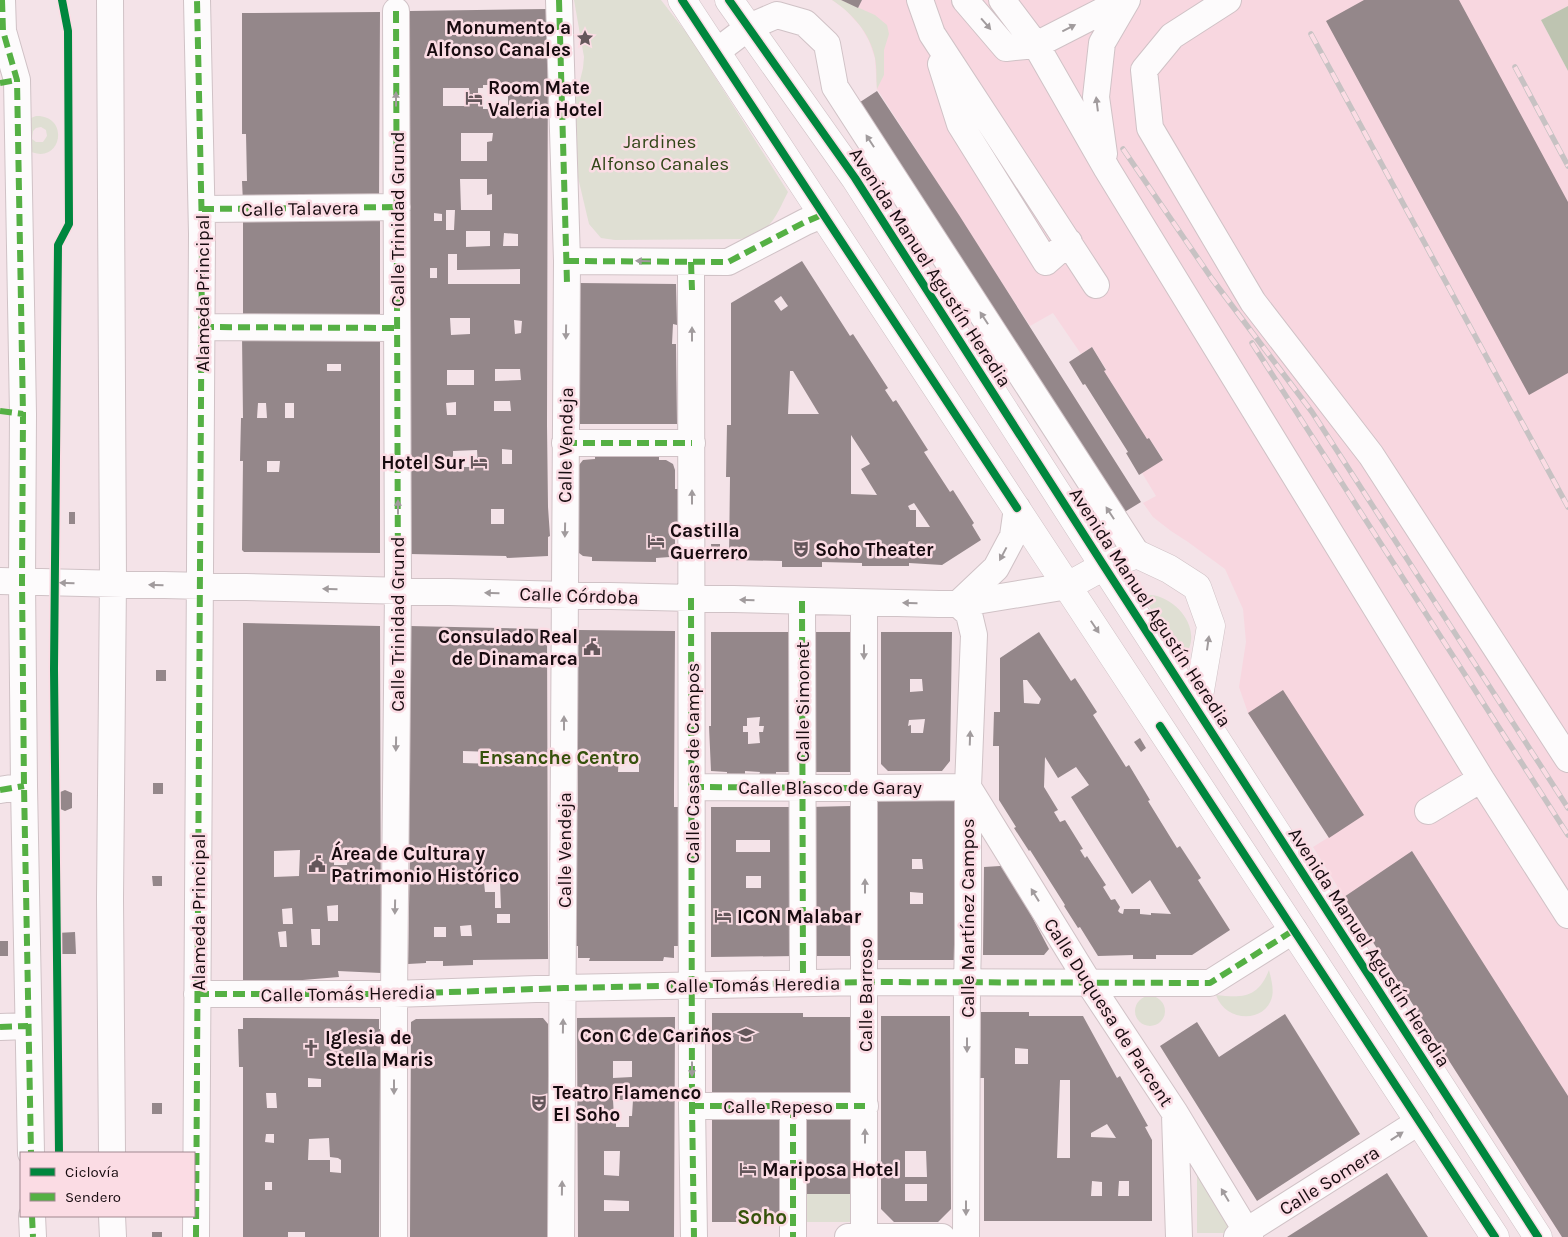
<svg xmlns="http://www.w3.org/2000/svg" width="1568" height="1237" viewBox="0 0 1568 1237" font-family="Karla,sans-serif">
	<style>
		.built { fill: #f8d7e0 }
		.green { fill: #dfdfd3; fill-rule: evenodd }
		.water { fill: #bec4b1 }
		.building { fill: #94878a; fill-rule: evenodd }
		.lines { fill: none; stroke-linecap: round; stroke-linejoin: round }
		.minor-casing { stroke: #d0c2c6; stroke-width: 28 }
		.major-casing { stroke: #d0c2c6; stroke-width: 29 }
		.minor { stroke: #fdfbfc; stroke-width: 26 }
		.major { stroke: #fdfbfc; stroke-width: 28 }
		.rail-casing { stroke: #c7c2c3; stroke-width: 5.5 }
		.rail { stroke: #fbdce4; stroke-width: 4; stroke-dasharray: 11; stroke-linecap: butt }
		.quiet { stroke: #55b044; stroke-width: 6; stroke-dasharray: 12 6; stroke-linecap: butt }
		.cycleway-casing { stroke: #fbdce4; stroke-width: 11 }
		.cycleway { stroke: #00873e; stroke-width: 8 }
		.oneway { fill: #a19b9d }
		.labels { text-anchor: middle; stroke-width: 5; stroke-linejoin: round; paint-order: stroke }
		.poi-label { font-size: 19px; font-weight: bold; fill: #170b0f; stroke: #fbdce4; text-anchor: start }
		.park-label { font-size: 19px; fill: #314617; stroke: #fbdce4 }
		.street-label { font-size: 19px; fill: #170b0f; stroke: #fbdce4 }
		.neighbourhood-label { font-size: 20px; font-weight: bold; fill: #36520c; stroke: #fbdce4 }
		.quarter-label { font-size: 21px; font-weight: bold; fill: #36520c; stroke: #fbdce4 }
	</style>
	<rect width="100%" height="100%" fill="#f4e3e8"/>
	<path class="built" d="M832,0h736v6l-27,14 27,51v1166h-6l-218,-340 -31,-50 16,-10 -81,-124 -9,-26 7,-45 -3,-33 -18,-40 -37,-27 -17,-11 -18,-14 -10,-14 13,-7 -14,-23 21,-14 -14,-21 -2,1 -43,-68 2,-2 -14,-22 -11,7 -28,-41 -23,13 -153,-237 -2,-31 -6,-17 -8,-14 -17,-19z"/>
	<path class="green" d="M574,0h87l28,36 99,156c-14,27 -16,40 -48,47l-125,1 -14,-2 -12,-14 -17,-72 -1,-34 12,-50 1,-11z
		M832,0h9l34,15 12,10 2,9 -5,16v25l-7,14c-1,-10 0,-21 -2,-31 -5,-25 -23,-45 -43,-58z
		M36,116c37,-1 24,56 -12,32l2,-28zM41,127l5,3 1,6 -4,6h-7l-4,-3 1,-8 3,-3z
		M1151,595c28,3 54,38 32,63l-40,-61z
		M1269,970c2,8 5,19 3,27 -7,27 -47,25 -56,-2 27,3 42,3 53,-25z
		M1135 1011a15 15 0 1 1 30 0a15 15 0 1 1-30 0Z
		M1197,1168l39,59 -10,6h-29z
		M801,1194h49v28h-49z"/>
	<path class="water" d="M1568,6v65l-27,-51z"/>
	<path class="building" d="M841,0h21l-4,8z
		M1364,0h95l109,202v171l-39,22 -203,-374z
		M548,9l-1,417 1,81 2,29 -2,1v19l-41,2 -1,-2 -96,-2v-543zM483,85h20v3l5,1v17h-5v3h-20v-4l-5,1v-18h5zM443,88h26v18h-26zM461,133h32l-1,8 -5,1v19h-26zM460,179h27v16l5,-1v16h-31zM446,210h9l-1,20h-8zM434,213l8,1v7h-8zM466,231h24v15l-24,1zM504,233l14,1v12h-15zM448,254h9v16l63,-1v15h-72zM430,268h7v10h-7zM450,318h20v16l-19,1zM514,320l8,1 -1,12 -6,1zM495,369h25l1,11 -26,1zM447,370h27v15h-27zM494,401h16l1,10h-17zM456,402v13h-9l-1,-12zM502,449l10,1v14h-10zM477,450l1,17h-25v-16zM491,509h13v15h-13z
		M380,12l-1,189 -136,2 -1,-22h5l-1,-47h-4v-121z
		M877,91l82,124 182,287 -23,14 -264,-410z
		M380,215v106l-137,1v-106z
		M802,261l48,75 3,-2 35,54 -3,2 8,12 3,-2 32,50 -4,2 26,40 3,-2 21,33 -2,2 9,15 -39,25 -33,-2v3h-47v-3l-40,-1v5h-40v-6l-53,-1 1,-83h-4l1,-52h4v-122zM781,296l7,10 -7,5 -7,-10zM790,371h3l26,43h-31zM851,435l19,29 -9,5 16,26 -26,-1zM914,503l16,24h-14v-17h-6l-2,-4z
		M578,283l98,1 1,41 -4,-1 -1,20h4l1,80h-98z
		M242,336h138v217l-136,-1 -2,-2 1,-89h-3l1,-43h2zM327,364h14v7h-14zM258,403h8l1,15h-10zM285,403h9v15h-9zM267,461h13l-1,11h-12z
		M1092,347l14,23 -2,1 43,68 2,-1 14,22 -24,15 -13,-22 2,-1 -43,-68 -2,1 -14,-23z
		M595,456l64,1v3h7l7,4 2,6v19h4v36h-4v24l-5,8 -14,1v4l-64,-1v-4l-9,-1 -4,-3 -1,-5 1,-83 4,-5 12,-1z
		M69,512h6v12h-6z
		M711,544h9v15h-8z
		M243,623l137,3 1,347 -43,-2 1,6 -96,8zM300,850l-1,26 -25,1v-26zM334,850l14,1 -1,14h-13zM338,905v16h-10l-1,-15zM292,908l1,16h-10l-1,-15zM311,929h9v16h-8zM286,931l1,16h-7l-2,-15z
		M410,626l137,3 1,330 -75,1v5l-30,1v-5h-17v2l-18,1 2,-113h-4v-88h4zM463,751l31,1 1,12 -32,-1zM484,882h16l1,26h-6v-16h-10zM497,914h13v9h-13zM471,925l1,11h-11l-1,-10zM434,927h12v10h-12z
		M578,630l97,1 -1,161v15h4v139h-4v12l-10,-1 -1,4h-74l1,-3h-12v-12h-4v-139h4zM619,755h20v17h-21z
		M711,632h85l-1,140h-19v2l-17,1 1,-3 -15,-1v3h-18v-2l-16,-1 -2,-45h2zM760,717l-1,9h5l-1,6h-4l1,11 -12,1v-12h-5v-6h4v-8z
		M811,632h41l-1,140h-41z
		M881,632h71l-2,129 -8,10h-54l-7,-7zM910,679h12l1,12 -13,1zM925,719l-2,14h-12v-8l-3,1 1,-6z
		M1039,632l32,49 4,-3 22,34 -4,3 33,52 3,-2 21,35 -2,1 29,47 3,-2 21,32 -3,2 32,50 -38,25h-36v4h-23v-4l-35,1 -18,-29 -2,1 -14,-22 1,-1 -35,-55 -1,1 -15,-23 2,-1 -17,-27v-54h-6l1,-34h6v-54zM1023,680h4l14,19 -2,5 -15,-1zM1045,757l13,21 18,-11 13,18 -18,12 61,97 18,-14 21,34 -20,-1v2l-11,-1v-5h-16l-1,5 -3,-1 -2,-2 2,-4 -5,-8 -4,1 -8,-13 3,-2 -19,-29 -2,2 -5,-8 3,-1 -18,-29 -5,2 -6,-10 4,-2 -14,-23z
		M156,670h10v11h-10z
		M1283,690l81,125 -35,23 -81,-125z
		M1140,738l6,10 -5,4 -7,-10z
		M153,783h10v11h-10z
		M65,790l7,3v15l-7,3 -7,-3v-15z
		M955,799l1,161h-79v-159zM912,859h10l1,10h-11zM910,892l13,1v11h-13z
		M851,806v150h-42l1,-149z
		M711,807h84v149l-84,1zM736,840h34v12h-34zM746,876h15v12h-15zM771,912v12l-35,1v-12z
		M1412,851l156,245v141h-6l-218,-340z
		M1003,862l46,87 -5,6h-61l1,-88 16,-1z
		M152,876h10v10h-9z
		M75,932l1,22h-19v-21z
		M0,941h8v15h-8z
		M981,1012h48v4h54l34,62 3,-2 28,50 -3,1 7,13v81h-168v-143h-4zM1015,1048l13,1v15h-13zM1060,1080h10v78h-13zM1107,1124l9,14 -25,-1v-4zM1092,1181l10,1v14h-11zM1119,1181h10v15h-11z
		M712,1013h91v4h48v82h-139z
		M1285,1014l75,120 -103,67 -97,-155 37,-24 22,35z
		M881,1016h69l1,193 -13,13h-44l-13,-13zM905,1151h21l1,26h-22zM905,1184h22v17h-22z
		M675,1017l-1,220h-96l-1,-219zM613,1061h19v16l-19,1zM613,1100h20l-1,16h-3v11h-13v-11l-2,1zM604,1151h16l-1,25 -15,-1zM604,1200l25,1v10h-25z
		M243,1018l136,1v10h5v38h-4l-1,170h-74v-5h-17v5h-45v-170h-4l-1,-38h5zM308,1078l13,1v8h-13zM266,1093h10l1,15h-10zM266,1134h8v9l-9,-1zM329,1138l1,19 8,1 3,2v13l-11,-1v-12h-22l1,-21zM265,1182h7v8h-7z
		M543,1018l5,6v213h-138l1,-215 5,-3z
		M152,1103h10v11h-10z
		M712,1115h73l-1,107h-72z
		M801,1115h49v79h-49z
		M1387,1173l41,64h-141l19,-12z
		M152,1232h10v5h-10z"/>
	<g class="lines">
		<g class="minor-casing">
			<path id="minor" d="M2,0l1,31 14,49 6,334 -1,168 2,204 7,367
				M110,0l3,580 -3,319 2,254
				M559,0l8,261 -6,976
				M920,0l12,34 164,251
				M965,0l41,48 30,-3 88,-45
				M1002,0l34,45 71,124 374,610 87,136
				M1228,0l-56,36 -28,34 6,58 103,174 118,153 197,304
				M716,52l33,-25 28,-12 28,8 22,21 8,43 302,467
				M941,64l19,60 86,138 23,-20
				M1104,154l-8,-57 6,-54 25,-43
				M202,209l195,-2
				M567,261l161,1 77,-40 17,-7
				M691,262l1,844 2,131
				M202,327l195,1
				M565,443h127
				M0,581l939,23h19l110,-18
				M802,601l1,382
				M864,603v634
				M958,604l11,10 5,21 -6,152v157l-1,39 -1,254
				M958,604l38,-36 17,-32 4,-28
				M692,787l172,1 104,-1
				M968,787l121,196 86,130 75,124
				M0,790l24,-4
				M1428,811l53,-32
				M197,994h197l170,-6 301,-6 345,1 84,-53
				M0,1027l28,-1
				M692,1106h173
				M793,1106v131
				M1175,1115l4,122
				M32,1216l1,21
				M112,1216l1,21
				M196,1237l6,-1003 -5,-234
				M394,1237v-243l4,-404 -2,-579
				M848,1237h94
				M1237,1237l183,-116"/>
		</g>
		<g class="major-casing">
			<path id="major" d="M682,0l813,1237
				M729,0l126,178 249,388 434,671
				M1068,586l36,-20 33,-12 32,15 28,18 14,39 -14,82"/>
		</g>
		<use href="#minor" class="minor"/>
		<use href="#major" class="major"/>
		<g class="rail-casing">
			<path id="rail" d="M1311,34l257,473
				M1515,67l53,99
				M1123,149l89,130 100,133 256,396
				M1252,343l316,492"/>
		</g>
		<use href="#rail" class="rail"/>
		<path class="quiet" d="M2,0l1,31 14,49 6,334 -1,168 2,204 7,367
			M559,0l8,283
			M396,11l2,579
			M0,83l17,-3
			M202,209l195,-2
			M567,261l161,1 77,-40 17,-7
			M691,262l1,28
			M202,327l195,1
			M0,411l23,3
			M565,443h127
			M691,598l1,508 2,131
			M802,601l1,382
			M692,787l172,1
			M0,790l24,-4
			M197,994h197l170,-6 301,-6 345,1 84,-53
			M0,1027l28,-1
			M692,1106h173
			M793,1106v131
			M32,1216l1,21
			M196,1237l6,-1003 -5,-234"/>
		<g class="cycleway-casing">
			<path id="cycleway" d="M682,0l335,508
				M729,0l126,178 249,388 434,671
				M1160,726l335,511
				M59,1153l-5,-484 4,-424 11,-21 -1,-193 -6,-31"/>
		</g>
		<use href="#cycleway" class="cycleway"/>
	</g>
	<defs><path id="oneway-solid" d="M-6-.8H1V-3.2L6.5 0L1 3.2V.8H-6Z" transform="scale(1.25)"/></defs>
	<g class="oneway">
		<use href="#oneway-solid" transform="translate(986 24) rotate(49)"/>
		<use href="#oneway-solid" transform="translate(1069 28) rotate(-27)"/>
		<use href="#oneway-solid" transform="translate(396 99) rotate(-90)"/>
		<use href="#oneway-solid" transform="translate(1097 104) rotate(-97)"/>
		<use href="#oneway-solid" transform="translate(870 141) rotate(-123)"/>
		<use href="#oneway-solid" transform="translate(643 261) rotate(-179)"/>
		<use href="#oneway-solid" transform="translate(984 318) rotate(-123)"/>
		<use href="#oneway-solid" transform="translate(566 332) rotate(91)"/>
		<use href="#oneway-solid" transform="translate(692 334) rotate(-90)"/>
		<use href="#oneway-solid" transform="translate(692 497) rotate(-90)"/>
		<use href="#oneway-solid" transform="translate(398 507) rotate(-90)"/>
		<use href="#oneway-solid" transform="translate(1110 513) rotate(-123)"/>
		<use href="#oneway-solid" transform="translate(565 530) rotate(91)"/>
		<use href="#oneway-solid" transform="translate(1003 554) rotate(118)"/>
		<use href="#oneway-solid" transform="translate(67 583) rotate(-178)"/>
		<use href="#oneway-solid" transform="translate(156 585) rotate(-178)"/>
		<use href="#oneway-solid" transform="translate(330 589) rotate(-179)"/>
		<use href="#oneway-solid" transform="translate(492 593) rotate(-178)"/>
		<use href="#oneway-solid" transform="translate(747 600) rotate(-178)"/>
		<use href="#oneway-solid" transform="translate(910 603) rotate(-179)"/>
		<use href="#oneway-solid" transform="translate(1095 627) rotate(56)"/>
		<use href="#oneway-solid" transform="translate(1208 643) rotate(-82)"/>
		<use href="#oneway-solid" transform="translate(864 652) rotate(90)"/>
		<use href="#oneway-solid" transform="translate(564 723) rotate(-90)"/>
		<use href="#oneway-solid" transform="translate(970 738) rotate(-88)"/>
		<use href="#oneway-solid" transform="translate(396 744) rotate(91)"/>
		<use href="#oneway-solid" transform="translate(865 886) rotate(-90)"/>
		<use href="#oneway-solid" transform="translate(1035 895) rotate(-122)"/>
		<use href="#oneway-solid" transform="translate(395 907) rotate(91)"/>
		<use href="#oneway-solid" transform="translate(563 1026) rotate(-89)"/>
		<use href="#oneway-solid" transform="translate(967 1045) rotate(90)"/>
		<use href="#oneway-solid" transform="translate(692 1069) rotate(90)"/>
		<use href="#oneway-solid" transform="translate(394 1087) rotate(90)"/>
		<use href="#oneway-solid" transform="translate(865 1136) rotate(-90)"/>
		<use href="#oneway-solid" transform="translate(1397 1136) rotate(-33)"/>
		<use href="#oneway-solid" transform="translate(562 1188) rotate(-89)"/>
		<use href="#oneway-solid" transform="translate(1225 1195) rotate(-121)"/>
		<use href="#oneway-solid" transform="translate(966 1208) rotate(90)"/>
	</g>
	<defs>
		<g id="sight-bare" transform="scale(1.35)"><path d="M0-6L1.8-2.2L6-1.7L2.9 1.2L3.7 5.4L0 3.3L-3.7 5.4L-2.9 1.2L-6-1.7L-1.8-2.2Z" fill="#64575b" stroke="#fbdce4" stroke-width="2.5" paint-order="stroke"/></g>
		<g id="hotel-bare" transform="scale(1.35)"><path d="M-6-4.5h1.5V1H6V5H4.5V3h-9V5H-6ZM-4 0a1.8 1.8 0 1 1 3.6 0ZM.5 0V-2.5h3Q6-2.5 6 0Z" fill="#64575b" stroke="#fbdce4" stroke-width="2.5" paint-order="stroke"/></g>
		<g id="theatre-bare" transform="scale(1.35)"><path d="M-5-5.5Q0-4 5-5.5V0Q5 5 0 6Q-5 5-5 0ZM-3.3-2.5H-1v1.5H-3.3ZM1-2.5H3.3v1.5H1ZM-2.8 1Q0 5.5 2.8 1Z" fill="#64575b" stroke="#fbdce4" stroke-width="2.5" paint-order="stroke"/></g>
		<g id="civic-bare" transform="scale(1.35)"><path d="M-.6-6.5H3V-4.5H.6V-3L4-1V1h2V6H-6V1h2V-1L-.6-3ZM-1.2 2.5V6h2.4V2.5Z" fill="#64575b" stroke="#fbdce4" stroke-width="2.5" paint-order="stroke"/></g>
		<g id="school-bare" transform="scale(1.35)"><path d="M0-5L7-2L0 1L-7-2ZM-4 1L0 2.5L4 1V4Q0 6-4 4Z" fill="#64575b" stroke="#fbdce4" stroke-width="2.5" paint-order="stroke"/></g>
		<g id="church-bare" transform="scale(1.35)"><path d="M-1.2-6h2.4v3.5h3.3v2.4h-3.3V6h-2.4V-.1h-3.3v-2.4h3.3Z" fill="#64575b" stroke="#fbdce4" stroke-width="2.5" paint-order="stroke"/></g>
	</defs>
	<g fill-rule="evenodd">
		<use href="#sight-bare" x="585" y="38"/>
		<use href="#hotel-bare" x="474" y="98"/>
		<use href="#hotel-bare" x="479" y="462"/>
		<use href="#hotel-bare" x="656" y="541"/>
		<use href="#theatre-bare" x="801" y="549"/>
		<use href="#civic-bare" x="592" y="647"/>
		<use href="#civic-bare" x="317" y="864"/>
		<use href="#hotel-bare" x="723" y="916"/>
		<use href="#school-bare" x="746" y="1035"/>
		<use href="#church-bare" x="311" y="1048"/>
		<use href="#theatre-bare" x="539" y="1103"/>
		<use href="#hotel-bare" x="748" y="1169"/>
	</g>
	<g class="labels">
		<g class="poi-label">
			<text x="571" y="34" text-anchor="end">Monumento a<tspan x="571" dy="22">Alfonso Canales</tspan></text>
			<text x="488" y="94">Room Mate<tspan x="488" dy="22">Valeria Hotel</tspan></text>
			<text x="465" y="469" text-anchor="end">Hotel Sur</text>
			<text x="670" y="537">Castilla<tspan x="670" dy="22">Guerrero</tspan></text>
			<text x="815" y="556">Soho Theater</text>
			<text x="578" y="643" text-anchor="end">Consulado Real<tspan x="578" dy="22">de Dinamarca</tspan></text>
			<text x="331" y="860">Área de Cultura y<tspan x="331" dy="22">Patrimonio Histórico</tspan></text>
			<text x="737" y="923">ICON Malabar</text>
			<text x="732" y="1042" text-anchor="end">Con C de Cariños</text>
			<text x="325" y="1044">Iglesia de<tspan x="325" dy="22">Stella Maris</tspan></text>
			<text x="553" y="1099">Teatro Flamenco<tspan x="553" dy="22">El Soho</tspan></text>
			<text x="762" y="1176">Mariposa Hotel</text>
		</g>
		<g class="park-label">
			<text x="660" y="148">Jardines<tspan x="660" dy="22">Alfonso Canales</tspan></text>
		</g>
		<g class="street-label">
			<text transform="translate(300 208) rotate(-1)" y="7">Calle Talavera</text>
			<text transform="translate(397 219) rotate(-90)" y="7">Calle Trinidad Grund</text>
			<text transform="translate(931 267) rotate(57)" y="7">Avenida Manuel Agustín Heredia</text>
			<text transform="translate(202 293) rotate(-90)" y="7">Alameda Principal</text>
			<text transform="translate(565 445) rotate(-89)" y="7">Calle Vendeja</text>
			<text transform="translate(579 595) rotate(2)" y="7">Calle Córdoba</text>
			<text transform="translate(1151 607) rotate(57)" y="7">Avenida Manuel Agustín Heredia</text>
			<text transform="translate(397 624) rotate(-90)" y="7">Calle Trinidad Grund</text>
			<text transform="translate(802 702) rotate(-90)" y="7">Calle Simonet</text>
			<text transform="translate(692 763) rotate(-90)" y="7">Calle Casas de Campos</text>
			<text x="830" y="794">Calle Blasco de Garay</text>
			<text transform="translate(564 850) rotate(-90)" y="7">Calle Vendeja</text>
			<text transform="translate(198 912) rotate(-90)" y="7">Alameda Principal</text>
			<text transform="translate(967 918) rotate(-90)" y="7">Calle Martínez Campos</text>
			<text transform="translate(1370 947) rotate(57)" y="7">Avenida Manuel Agustín Heredia</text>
			<text transform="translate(753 984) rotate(-1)" y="7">Calle Tomás Heredia</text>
			<text transform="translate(348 993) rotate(-1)" y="7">Calle Tomás Heredia</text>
			<text transform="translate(865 995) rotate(-90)" y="7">Calle Barroso</text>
			<text transform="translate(1109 1012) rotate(57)" y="7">Calle Duquesa de Parcent</text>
			<text x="778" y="1113">Calle Repeso</text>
			<text transform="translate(1329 1180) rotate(-32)" y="7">Calle Somera</text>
		</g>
		<g class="neighbourhood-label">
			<text x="559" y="764">Ensanche Centro</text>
		</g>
		<g class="quarter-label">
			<text x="762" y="1224">Soho</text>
		</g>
	</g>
	<rect x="20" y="1152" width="175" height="65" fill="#fbdce4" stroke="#a0888f"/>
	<rect x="30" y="1168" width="25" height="8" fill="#00873e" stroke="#a0888f"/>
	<text x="65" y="1177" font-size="15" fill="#170b0f">Ciclovía</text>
	<rect x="30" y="1193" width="25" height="8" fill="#55b044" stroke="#a0888f"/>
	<text x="65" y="1202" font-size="15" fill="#170b0f">Sendero</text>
</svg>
